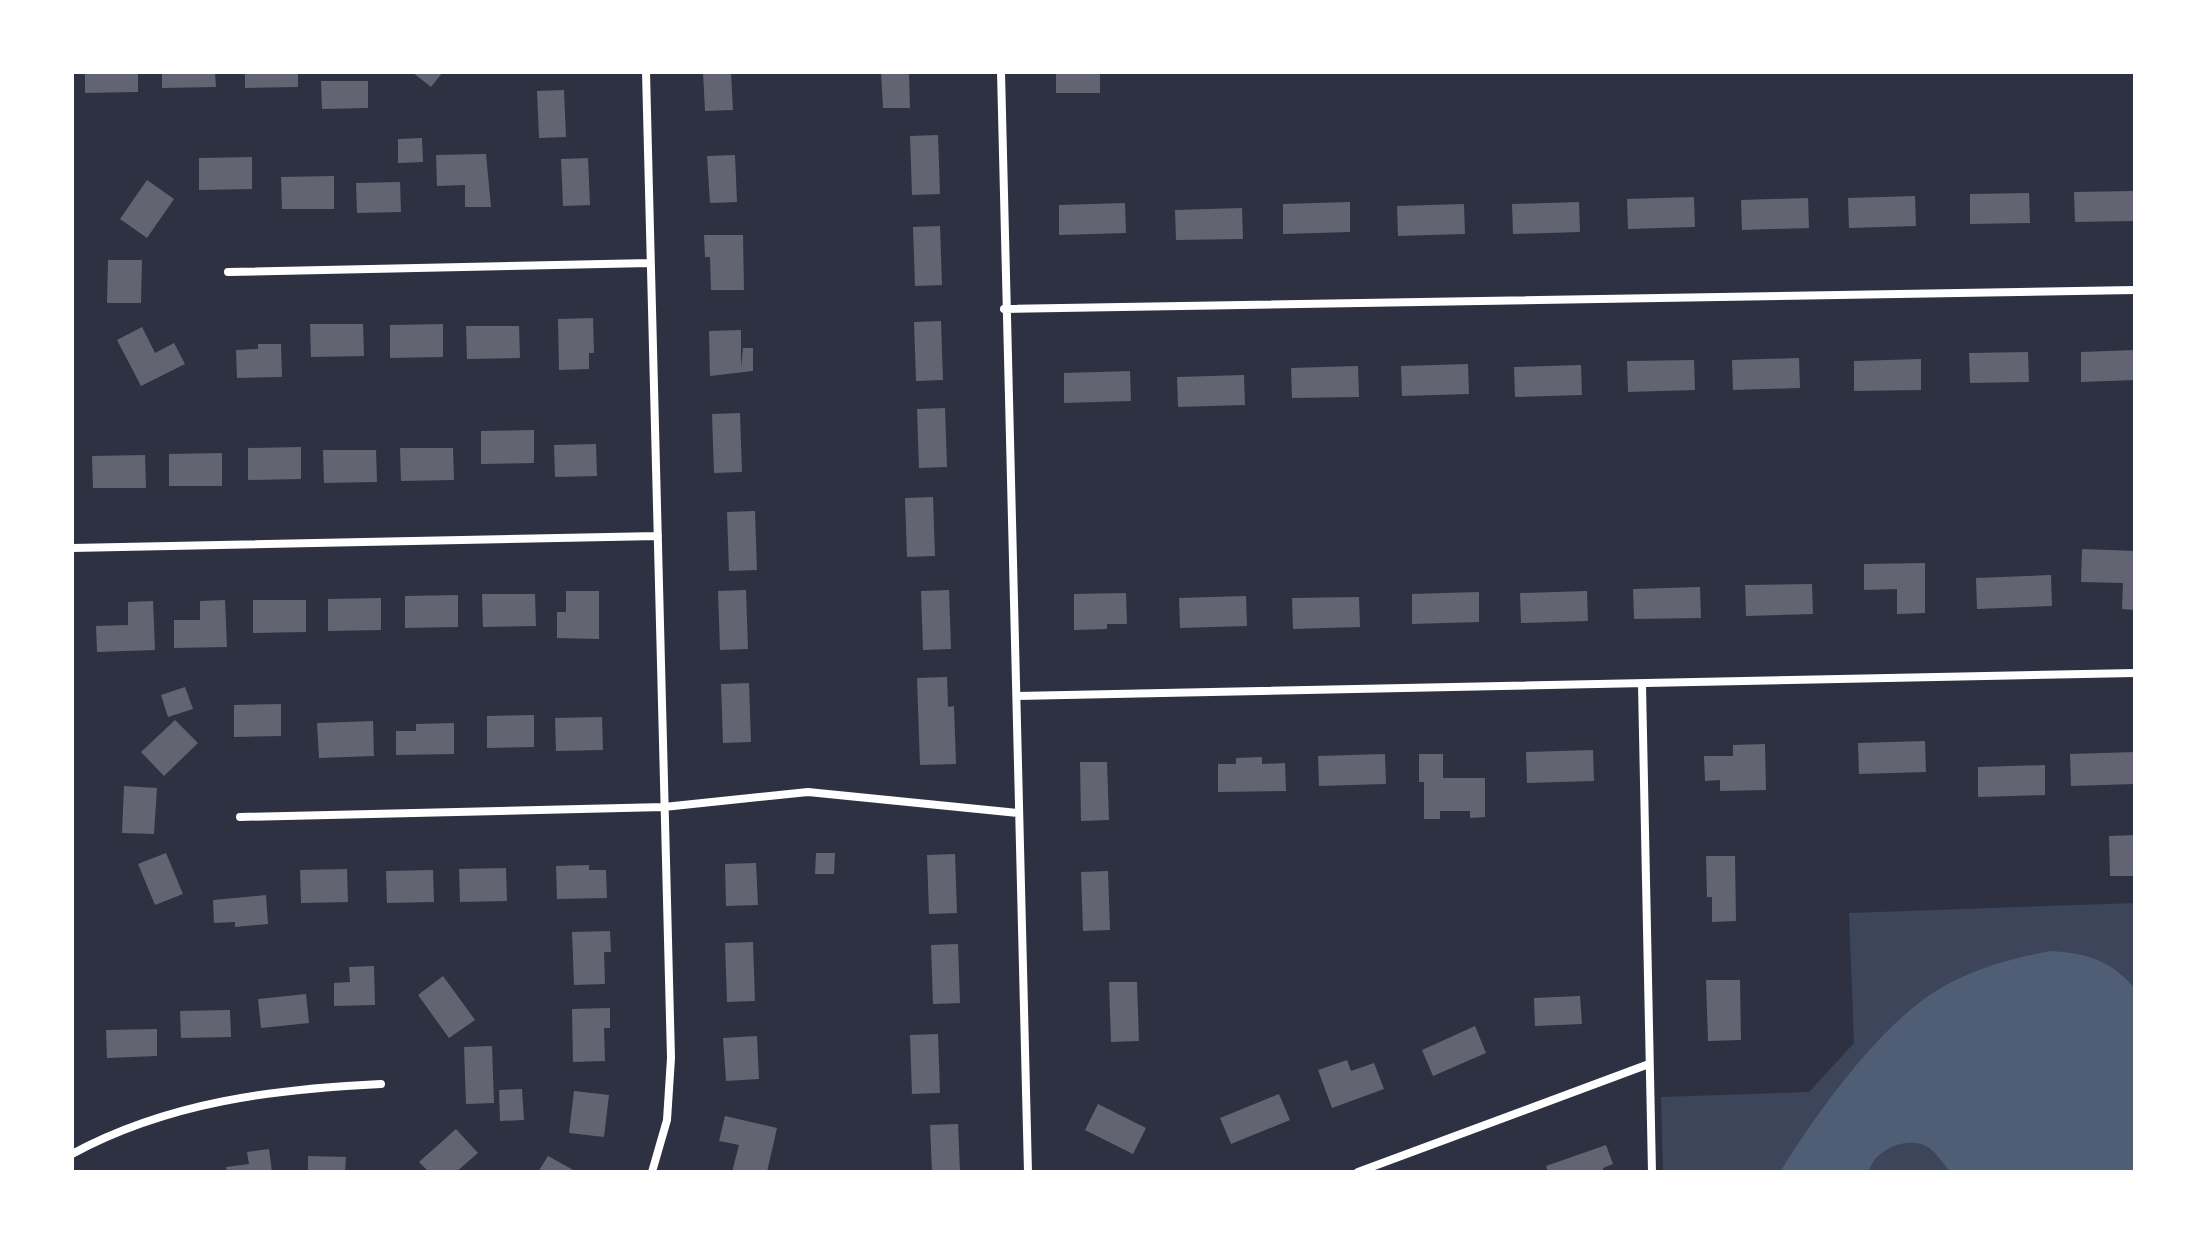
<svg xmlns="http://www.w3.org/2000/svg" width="2207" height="1244" viewBox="0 0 2207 1244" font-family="'Work Sans',sans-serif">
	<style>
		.green { fill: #3c4559 }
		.water { fill: #4f5d75 }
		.building { fill: #626471 }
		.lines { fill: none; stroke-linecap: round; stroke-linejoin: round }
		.minor { stroke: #fff; stroke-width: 8 }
	</style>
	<rect width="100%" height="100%" fill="#2d3142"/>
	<path class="green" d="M2135,903v269h-472l-2,-75 148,-5 45,-49 -5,-130z"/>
	<path class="water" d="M2050,951c37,2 61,9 85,38v183h-185c-6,-7 -14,-20 -22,-25 -20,-12 -55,3 -59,25h-89c38,-61 102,-152 166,-187 33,-18 68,-27 104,-34z"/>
	<path class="building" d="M85,72h53v20l-53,1z
		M162,72h53l1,15 -54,1z
		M245,72h53v15l-53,1z
		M412,72h31l-12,15z
		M703,72h28l2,38 -28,1z
		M881,72h28l1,36h-27z
		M1056,72h44v21h-44z
		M321,81h47v27l-46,1z
		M564,90l2,47 -27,1 -2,-47z
		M938,135l2,59 -28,1 -2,-59z
		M422,138l1,24 -25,1v-24z
		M486,154l5,53h-26v-22l-28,1 -1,-31z
		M735,155l2,47 -27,1 -3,-47z
		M252,157v32l-53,1v-32z
		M588,158l2,47 -27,1 -2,-47z
		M334,176v33h-52l-1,-32z
		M147,180l27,19 -27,39 -27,-19z
		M400,182l1,30 -44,1 -1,-30z
		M2134,191v30l-59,1 -1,-30z
		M2029,193l1,30 -60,1v-30z
		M1915,196l1,30 -67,2 -1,-30z
		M1694,197l1,30 -67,2 -1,-30z
		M1808,198l1,30 -67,2 -1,-30z
		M1350,202v30l-67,2v-30z
		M1579,202l1,30 -67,2 -1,-30z
		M1125,203l1,30 -67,2v-30z
		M1464,204l1,30 -67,2 -1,-30z
		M1242,208l1,31 -67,1 -1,-30z
		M940,226l2,59 -27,1 -2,-59z
		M704,235h39l1,55h-33l-1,-33h-5z
		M108,260h34l-1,43h-34z
		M593,318l1,35h-5v16l-30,1 -1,-51z
		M941,321l2,59 -27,1 -2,-59z
		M310,324h53l1,32 -53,1z
		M443,324v33l-53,1v-33z
		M466,326h53l1,32 -53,1z
		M142,327l13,26 19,-10 11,21 -44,22 -24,-46z
		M741,330v38l2,-20h10v23l-43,5 -1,-45z
		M258,344h23l1,33 -45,1 -1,-28 22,-1z
		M2135,350v30l-54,2v-30z
		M2028,352l1,30 -59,1 -1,-30z
		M1799,358l1,30 -67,2 -1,-30z
		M1921,359v31l-67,1v-30z
		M1694,360l1,30 -67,2 -1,-31z
		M1468,364l1,30 -67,2 -1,-30z
		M1581,365l1,30 -67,2 -1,-30z
		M1358,366l1,31 -67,1 -1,-30z
		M1130,371l1,30 -67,2v-30z
		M1244,375l1,30 -67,2 -1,-30z
		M945,408l2,59 -28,1 -2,-59z
		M740,413l2,59 -28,1 -2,-59z
		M534,430v33l-53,1v-33z
		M596,444l1,32 -42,1 -1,-32z
		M301,447v32l-53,1v-32z
		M400,448h53l1,32 -53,1z
		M323,450h53l1,32 -53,1z
		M222,453v33h-53v-32z
		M145,455l1,33h-53l-1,-32z
		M933,497l2,59 -28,1 -2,-59z
		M755,511l2,59 -28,1 -2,-59z
		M2082,549l53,2v59l-13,-1 1,-26 -42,-1z
		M1925,563v50l-28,1v-25l-33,1v-26z
		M2051,575l1,31 -75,3 -1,-31z
		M1812,584l1,30 -67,2 -1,-31z
		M1700,587l1,31 -67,1 -1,-30z
		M746,590l2,59 -28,1 -2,-59z
		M949,590l2,59 -28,1 -2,-59z
		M566,591h33v48l-42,-1v-26h9z
		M1587,591l1,30 -67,2 -1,-30z
		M1479,592v30l-67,2v-30z
		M1126,593l1,31h-20v5l-33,1v-36z
		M482,594h53l1,32 -53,1z
		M458,595v32l-53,1v-32z
		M1246,596l1,30 -67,2 -1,-30z
		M1359,597l1,30 -67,2 -1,-31z
		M381,598v32l-53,1v-32z
		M225,600l2,47 -53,1v-28h26v-19z
		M253,600h53v32l-53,1z
		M153,601l2,49 -58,2 -1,-26 32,-1v-23z
		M947,677l1,30 6,-1 2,58 -36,1 -3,-87z
		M749,683l2,59 -28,1 -2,-59z
		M185,687l8,22 -25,8 -7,-22z
		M281,704v32l-47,1v-32z
		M534,715v32l-47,1v-32z
		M602,717l1,33 -47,1 -1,-33z
		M175,720l23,23 -34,33 -23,-24z
		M373,721l1,35 -55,2 -2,-35z
		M454,723v31l-58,1v-24h20v-7z
		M1925,741l1,31 -67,2 -1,-31z
		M1765,744l1,46 -46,1v-11l-15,1 -1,-25h29v-11z
		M1593,750l1,31 -67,2 -1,-31z
		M2135,752v32l-64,2 -1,-32z
		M1385,754l1,30 -67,2 -1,-30z
		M1419,754h24v24h42v39l-15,1v-7h-30v8h-16v-37h-5z
		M1262,757v7l23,-1 1,28 -68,1v-28h18v-6z
		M1080,762h27l2,58 -28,1z
		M2045,765v30l-67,2v-30z
		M124,786l33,2 -3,46 -32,-1z
		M2135,835v41h-25l-1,-40z
		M166,853l17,41 -28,11 -17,-41z
		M816,853h19l-1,21h-19z
		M955,854l2,59 -28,1 -2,-59z
		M1706,856h29l1,65 -24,1v-25h-5z
		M756,863l2,42 -32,1 -1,-42z
		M589,865v5h17l1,28 -50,1 -1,-33z
		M506,868l1,33 -47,1 -1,-33z
		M347,869l1,33 -47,1 -1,-33z
		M433,870l1,32 -47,1 -1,-32z
		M1108,871l2,59 -27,1 -2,-59z
		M266,895l2,29 -33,3v-5l-21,1 -1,-23z
		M610,931l1,21h-7l1,32 -31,1 -2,-53z
		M753,942l2,59 -28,1 -2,-59z
		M958,944l2,59 -27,1 -2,-59z
		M374,966l1,39 -41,1v-23l16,-1 -1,-15z
		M443,976l32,44 -26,18 -31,-43z
		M1706,980h34l1,60 -33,1z
		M1109,982h28l2,59 -28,1z
		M306,994l3,29 -48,5 -3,-29z
		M1580,996l2,28 -47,2 -1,-28z
		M610,1008v20h-6l1,33 -32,1 -1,-53z
		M230,1010l1,27 -50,1 -1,-27z
		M1475,1026l11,27 -53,23 -11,-26z
		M157,1029v27l-50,2 -1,-28z
		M938,1034l2,59 -28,1 -2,-59z
		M757,1036l2,43 -33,2 -3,-43z
		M492,1046l2,57 -28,1 -2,-57z
		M1347,1060l4,11 23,-8 10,26 -52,19 -14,-38z
		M522,1089l2,31 -24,1 -1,-31z
		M574,1091l35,4 -5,42 -35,-4z
		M1279,1094l11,26 -59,24 -11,-26z
		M1098,1104l48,24 -13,26 -48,-24z
		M725,1116l52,12 -10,44h-35l7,-27 -20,-4z
		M958,1124l2,48h-28l-2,-47z
		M456,1129l22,24 -22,19h-27l-10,-10z
		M1606,1145l7,19 -10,4 1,4h-56l-2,-6z
		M269,1149l3,23h-45l-1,-5 23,-3 -2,-12z
		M308,1156l38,1 -1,15h-37z
		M548,1156l29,16h-39z"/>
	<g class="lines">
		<path class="minor" d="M646,72l25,986 -4,62 -15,52
			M1001,72l27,1100
			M228,272l422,-9
			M1004,309l1131,-19
			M72,548l586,-12
			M1642,685l10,487
			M1017,696l1118,-23
			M240,817l424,-10 144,-15 210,21
			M72,1154c96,-52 202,-65 309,-70
			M1358,1172l291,-108"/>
	</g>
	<rect width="2207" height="1244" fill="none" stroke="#ffffff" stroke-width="148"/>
</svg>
